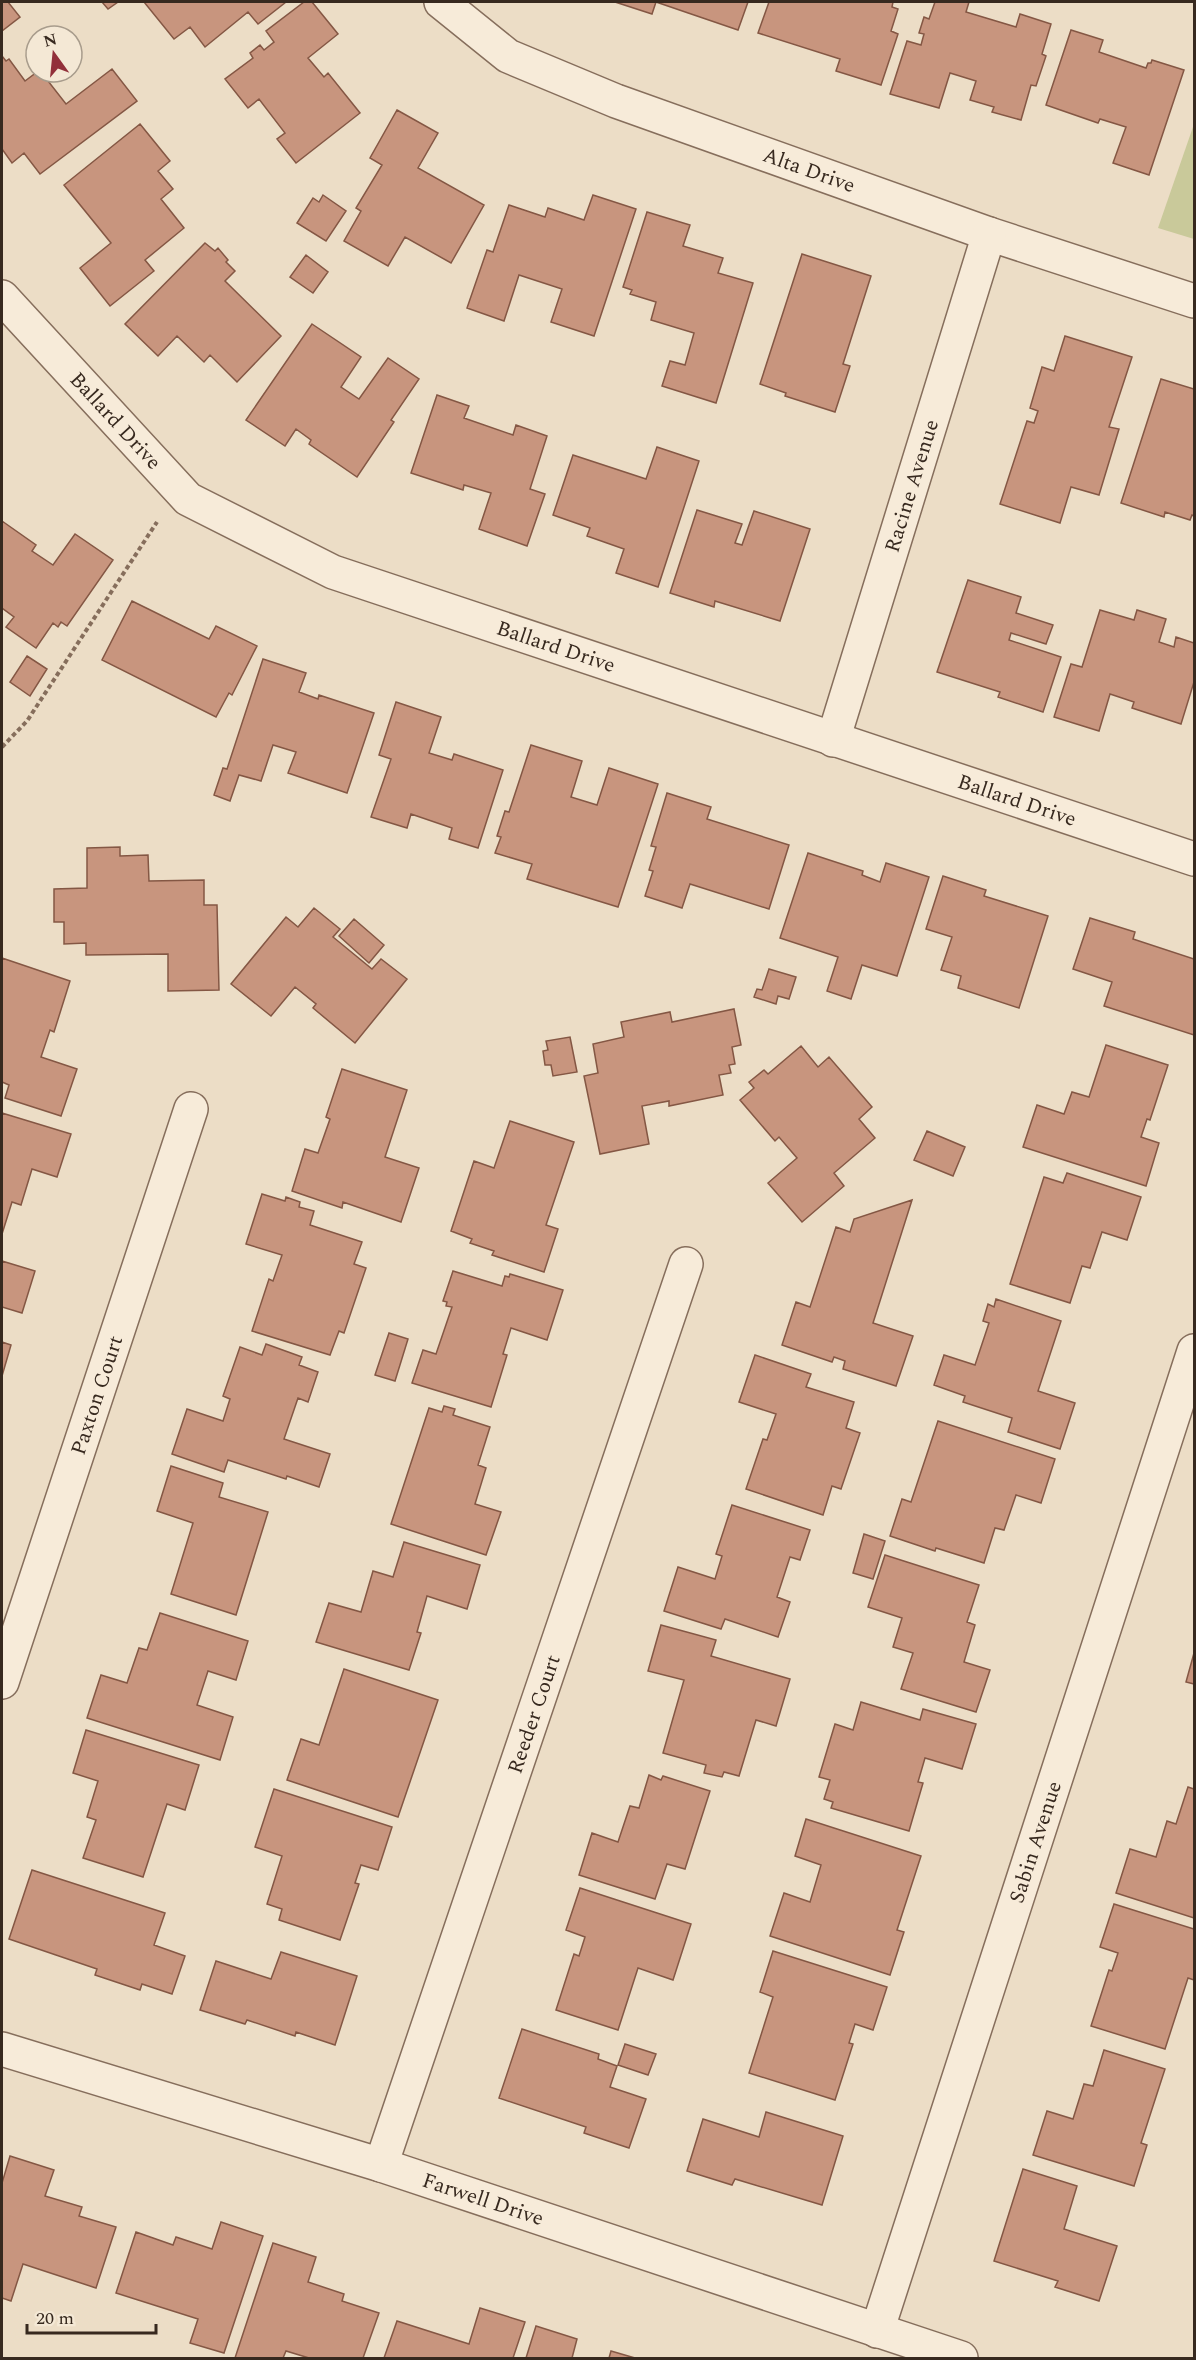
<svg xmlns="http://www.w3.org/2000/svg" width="1196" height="2360" viewBox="0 0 1196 2360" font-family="Spectral,serif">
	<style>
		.green { fill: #c9c99a }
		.building { fill: #c8957e; stroke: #845744; stroke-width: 1.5 }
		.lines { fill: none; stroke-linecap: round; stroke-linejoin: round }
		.minor-casing { stroke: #866e5c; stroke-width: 36 }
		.path { stroke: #866e5c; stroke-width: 4; stroke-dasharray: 4.5 3; stroke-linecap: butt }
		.minor { stroke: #f7ebd9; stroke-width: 33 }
		.labels { text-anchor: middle; stroke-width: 6; stroke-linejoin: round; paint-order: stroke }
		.street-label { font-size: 21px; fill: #37291f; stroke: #f4e8d5 }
	</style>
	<rect width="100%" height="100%" fill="#ecddc6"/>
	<path class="green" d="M1194,124v115l-36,-11z"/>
	<path class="building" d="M2,2h6l12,15 -18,14z
		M102,2h16l-10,7z
		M144,2h142l-28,22 -10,-12 -43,35 -15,-20 -16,12z
		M304,2h8l26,32 -30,24 16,19 4,-4 32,40 -64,50 -19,-24 8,-6 -26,-34 -11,9 -23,-29 28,-21 -3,-5 10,-8 4,5 10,-8 -8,-11z
		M615,2h133l-10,28 -82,-28 -4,12z
		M769,2h124l-1,5 6,2 -7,22 7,3 -17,51 -45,-14 4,-12 -82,-26z
		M935,2h34l-3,10 50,15 4,-13 31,10 -9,30 4,2 -10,30 -5,-1 -10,35 -29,-8 2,-5 -24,-7 6,-19 -26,-8 -11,35 -49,-14 17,-53 14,4 3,-11 -5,-1 5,-16 5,2z
		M1071,30l32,10 -4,12 47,16 2,-5h3l1,-3 32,10 -35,105 -36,-12 13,-36 -26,-8 -2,4 -52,-18z
		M2,56l4,5 3,-2 16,22 12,-9h4l25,32 46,-35 25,32 -97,73 -16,-21 -12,10 -10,-14z
		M397,110l41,23 -20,35 66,37 -33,58 -46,-26 -17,29 -44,-25 17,-30 -5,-3 26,-43 -12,-7z
		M140,124l30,37 -12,10 15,18 -12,10 23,29 -39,32 9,11 -44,35 -30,-38 31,-25 -47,-58z
		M323,195l23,16 -20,30 -29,-18 16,-25 6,4z
		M593,195l43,14 -42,127 -43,-14 11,-33 -43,-14 -15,46 -37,-13 20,-58 6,2 16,-47 36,12 3,-9 36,12z
		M647,212l43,13 -7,21 40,12 -5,15 35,10 -37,120 -54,-17 8,-25 15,4 9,-32 -43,-13 5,-18 -26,-8 2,-4 -9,-3z
		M205,243l10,8 3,-3 10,12 -2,2 9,9 -10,10 56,55 -44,46 -27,-27 -6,7 -27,-26 -19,20 -33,-32z
		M802,254l69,22 -28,88 7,2 -15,46 -50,-16 1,-3 -26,-9z
		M306,255l22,17 -15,21 -23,-16z
		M312,324l49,33 -20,30 18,12 29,-41 31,21 -28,41 3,2 -37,55 -48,-33 2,-4 -15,-11 -11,17 -39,-26z
		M1065,336l67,21 -23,70 10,2 -20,66 -28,-8 -11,36 -60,-19 27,-83 7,2 4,-12 -8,-3 12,-41 12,4z
		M1161,379l33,10v127l-2,-1 -2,5 -25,-8 -1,5 -43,-14z
		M437,395l32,11 -5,12 49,17 3,-10 31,11 -17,53 15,5 -18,52 -48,-17 12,-36 -27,-8 -1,5 -52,-17z
		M657,447l42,14 -41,126 -42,-14 8,-24 -37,-13 3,-8 -37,-13 20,-60 73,24z
		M697,510l45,14 -7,19 7,2 12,-34 56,18 -30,92 -65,-20 -1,6 -44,-14z
		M2,521l34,24 -4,6 21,14 22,-31 38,26 -46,66 -6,-4 -3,5 -5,-4 -17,25 -30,-21 8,-10 -12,-9z
		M968,580l53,17 -5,16 37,12 -7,19 -35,-11 -2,7 52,17 -18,55 -45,-15 2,-5 -63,-20z
		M132,601l77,38 7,-13 41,20 -25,49 -3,-2 -13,24 -114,-57z
		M1100,610l34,10 3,-10 29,9 -7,23 15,5 2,-10 18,6v39l-13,42 -49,-16 2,-6 -24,-8 -11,37 -45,-14 17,-53 11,3z
		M27,656l20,13 -17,27 -20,-14z
		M263,659l43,14 -7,19 19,7 1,-4 55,18 -27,80 -59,-20 8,-21 -23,-7 -12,36 -22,-6 -9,26 -16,-6 9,-27 4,1z
		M396,702l45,15 -12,36 23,7 2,-6 49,16 -25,78 -29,-9 3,-11 -41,-14 -4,14 -36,-11 20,-58 -12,-4z
		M531,745l51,16 -11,36 26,8 12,-37 49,16 -40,123 -91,-28 5,-15 -37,-11 6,-16 -4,-1 8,-25 4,1z
		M667,793l44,14 -4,12 82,26 -20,64 -79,-25 -8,24 -37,-12 8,-25 -4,-1 7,-23 -5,-1z
		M120,847v9l28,-1 1,26 55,-1v25h13l2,85 -51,1v-37l-82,1v-12l-22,1v-22h-10v-33l33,-1v-40z
		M808,853l55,18 -1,4 18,7 6,-19 43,14 -32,99 -35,-11 -11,34 -24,-8 11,-34 -58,-19z
		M943,876l43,14 -2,6 64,20 -29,92 -61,-20 3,-12 -20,-6 11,-33 -26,-8z
		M314,908l26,21 -7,8 39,32 9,-10 26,20 -52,64 -42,-35 3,-4 -21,-17 -24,29 -40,-32 55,-67 12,10z
		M1090,918l45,14 -2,7 61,20v76l-90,-29 8,-24 -39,-13z
		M354,919l30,26 -15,18 -30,-27z
		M2,958l68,23 -16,51 -4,-2 -9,27 36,12 -16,47 -56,-18 4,-13 -7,-3z
		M769,969l27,8 -7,22 -11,-3 -2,8 -22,-7 3,-8 5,1z
		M734,1009l7,36 -9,2 3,17 -6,1 2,8 -12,2 4,20 -54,11v-5l-27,5 7,38 -49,10 -16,-78 14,-3 -5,-29 31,-7 -3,-15 49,-10 2,10z
		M570,1037l7,35 -24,4 -2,-11h-6l-2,-14 5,-1 -2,-9z
		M1106,1045l62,20 -18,55 -3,-1 -6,18 18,6 -13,43 -123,-39 14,-42 27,9 8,-22 17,5z
		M801,1046l17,21 11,-10 43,50 -13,12 16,19 -41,35 10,13 -42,36 -34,-39 29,-25 -18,-21 -4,4 -35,-41 14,-12 -5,-6 15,-12 4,4z
		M342,1069l65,21 -22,67 34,11 -18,54 -58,-20 -1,6 -50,-17 13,-42 13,4 12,-34 -4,-2z
		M2,1113l69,21 -14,43 -25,-8 -11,36 -9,-3 -10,32z
		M510,1121l64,21 -28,83 12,4 -14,43 -52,-17 2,-4 -24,-8 2,-4 -21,-8 23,-70 20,7z
		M927,1131l38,16 -12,29 -39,-16z
		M1067,1173l74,24 -14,43 -25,-8 -12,36 -8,-2 -12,37 -60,-19 34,-107 19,6z
		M262,1194l23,7 1,-4 14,5 -1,5 15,4 -4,14 52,17 -8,22 12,4 -22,65 -5,-2 -9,24 -78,-24 17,-52 4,2 9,-26 -36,-11z
		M912,1200l-39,123 40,13 -17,50 -53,-17 2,-8 -11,-4 -2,5 -50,-17 14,-43 14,5 26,-80 14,5 4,-13z
		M2,1261l33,10 -13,42 -20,-6z
		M453,1271l49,15 3,-10 4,1 1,-3 53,16 -16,50 -36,-12 -8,26 4,1 -16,52 -79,-24 11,-33 13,4 16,-47 -6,-1 1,-4 -4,-1z
		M996,1299l65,22 -23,70 37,12 -15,46 -52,-17 4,-14 -49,-16 2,-6 -31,-11 10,-30 31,10 14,-42 -6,-2 5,-17 6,3z
		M389,1333l19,6 -13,42 -20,-6z
		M2,1342l9,3 -9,31z
		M266,1344l36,13 -3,8 19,7 -10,30 -10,-4 -14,41 46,15 -11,33 -32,-11 -1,3 -58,-19 -4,12 -52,-18 15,-45 36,12 7,-22 -7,-3 17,-49 22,8z
		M755,1355l56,19 -5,13 48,15 -8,26 14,5 -19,56 -9,-3 -9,29 -77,-26 17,-50 4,1 9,-26 -37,-12z
		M444,1406l11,3 -2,6 37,12 -12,38 8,3 -11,36 26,8 -15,43 -95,-31 38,-116 13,4z
		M938,1421l117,38 -14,44 -25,-8 -12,35 -9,-2 -11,35 -48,-15 -1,3 -45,-15 12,-37 9,3z
		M171,1466l52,17 -4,14 49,15 -32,103 -65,-21 22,-71 -36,-12z
		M732,1505l78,25 -10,30 -10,-3 -13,40 13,5 -12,35 -53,-18 -4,10 -57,-18 14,-44 37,12 7,-23 -6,-2z
		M864,1534l21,7 -12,38 -20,-6z
		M404,1542l76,23 -13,44 -40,-13 -10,36 4,1 -12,37 -93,-28 13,-39 32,9 12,-41 20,6z
		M885,1555l94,30 -12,37 8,3 -11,37 26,8 -14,42 -75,-23 12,-36 -20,-6 9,-29 -34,-11z
		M160,1613l88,28 -12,39 -28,-9 -11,34 36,12 -13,43 -133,-42 14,-43 26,8 12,-35 8,2z
		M661,1625l55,15 -5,16 79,23 -14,47 -20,-6 -17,56 -15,-4 -2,5 -18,-4 2,-8 -43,-12 21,-73 -36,-9z
		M1194,1653v31l-8,-2z
		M344,1669l94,31 -40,117 -111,-37 14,-41 18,6z
		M861,1702l59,18 3,-11 53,15 -14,45 -37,-11 -7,24 5,1 -14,48 -78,-23 2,-6 -9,-3 6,-19 -11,-3 16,-53 18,6z
		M86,1730l113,35 -14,45 -18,-6 -24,73 -60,-19 13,-38 -9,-3 11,-36 -25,-8z
		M649,1775l12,5 2,-4 47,15 -25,78 -18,-5 -12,35 -76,-24 13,-42 26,9 12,-36 9,2z
		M1188,1787l6,2v129l-78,-25 14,-44 26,8 11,-36 9,3z
		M274,1789l118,38 -14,43 -17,-5 -6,18 4,1 -19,56 -61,-20 3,-11 -15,-5 15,-48 -27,-9z
		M806,1819l115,37 -24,74 7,2 -14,43 -120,-39 14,-43 26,9 11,-37 -26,-9z
		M32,1870l133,43 -11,32 31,11 -13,38 -30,-10 -2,6 -45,-15 2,-6 -88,-30z
		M580,1888l111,36 -18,56 -35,-12 -20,62 -62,-20 18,-56 5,2 6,-19 -19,-7z
		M1114,1904l80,25v51l-6,-2 -23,71 -74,-23 18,-56 3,1 6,-18 -18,-6z
		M773,1951l114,36 -14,43 -18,-6 -6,19 4,1 -18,56 -86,-27 24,-76 -13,-5z
		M281,1952l76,24 -22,69 -39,-13 -1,4 -48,-16 -2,4 -45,-14 16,-49 55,18z
		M522,2029l77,25 -1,5 19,7 -7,21 36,12 -17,49 -45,-15 2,-6 -87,-29z
		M625,2044l31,10 -8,21 -30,-10z
		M1104,2050l61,19 -24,74 6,2 -13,41 -101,-31 14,-44 26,8 11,-35 9,2z
		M766,2112l77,24 -21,69 -87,-26 -3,6 -45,-14 16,-52 56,18z
		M10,2156l44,14 -9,26 37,11 -3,9 37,11 -20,61 -73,-24 -12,37 -9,-3v-115z
		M1023,2169l54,17 -13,43 53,17 -18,55 -44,-14 3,-6 -64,-20z
		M221,2222l42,14 -39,117 -34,-10 8,-24 -82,-26 20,-61 37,13 3,-8 36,12z
		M273,2243l43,14 -8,25 36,12 -2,7 37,12 -16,45h-54l-23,-7 -3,7h-48z
		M480,2308l45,14 -12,36h-129l13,-37 72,23z
		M536,2326l41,13 -5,19h-46z
		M611,2351l24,7h-26z"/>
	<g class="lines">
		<g class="minor-casing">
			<g id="minor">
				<path id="s1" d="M441,2l67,54 108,45 373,133 205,67"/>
				<path id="s2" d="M2,297l186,202 145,73 861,287"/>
				<path id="s3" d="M833,740l156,-506"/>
				<path id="s4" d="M2,1682l189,-573"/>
				<path id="s5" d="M2,2049l379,116 580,193"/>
				<path id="s6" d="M381,2165l305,-901"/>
				<path id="s7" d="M877,2331l317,-980"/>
			</g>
		</g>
		<path class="path" d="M2,747l25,-26 130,-199"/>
		<use href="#minor" class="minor"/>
	</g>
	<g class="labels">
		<g class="street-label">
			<text dy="7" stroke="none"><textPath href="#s1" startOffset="408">Alta Drive</textPath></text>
			<text dy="7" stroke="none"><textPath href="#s2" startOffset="168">Ballard Drive</textPath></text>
			<text dy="7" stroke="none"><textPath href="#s3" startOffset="266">Racine Avenue</textPath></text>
			<text dy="7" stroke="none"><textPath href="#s2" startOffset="672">Ballard Drive</textPath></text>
			<text dy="7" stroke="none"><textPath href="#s2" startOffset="1158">Ballard Drive</textPath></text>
			<text dy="7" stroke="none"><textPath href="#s4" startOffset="302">Paxton Court</textPath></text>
			<text dy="7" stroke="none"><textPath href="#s6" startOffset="476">Reeder Court</textPath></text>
			<text dy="7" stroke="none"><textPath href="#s7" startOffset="514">Sabin Avenue</textPath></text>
			<text dy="7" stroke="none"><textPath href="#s5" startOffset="504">Farwell Drive</textPath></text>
		</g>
	</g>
	<rect width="1196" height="2360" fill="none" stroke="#37291f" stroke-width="6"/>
	<g transform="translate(54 54) rotate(345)"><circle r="28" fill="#f4e8d5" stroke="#a89c8c" stroke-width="1.5"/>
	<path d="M0-4.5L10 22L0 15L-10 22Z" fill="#92303a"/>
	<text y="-9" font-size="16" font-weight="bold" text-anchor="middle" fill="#37291f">N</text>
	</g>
	<path d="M27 2324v9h129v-9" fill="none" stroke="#37291f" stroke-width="3"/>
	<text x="36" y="2324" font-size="18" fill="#37291f" stroke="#f4e8d5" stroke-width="4.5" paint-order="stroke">20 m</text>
</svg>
